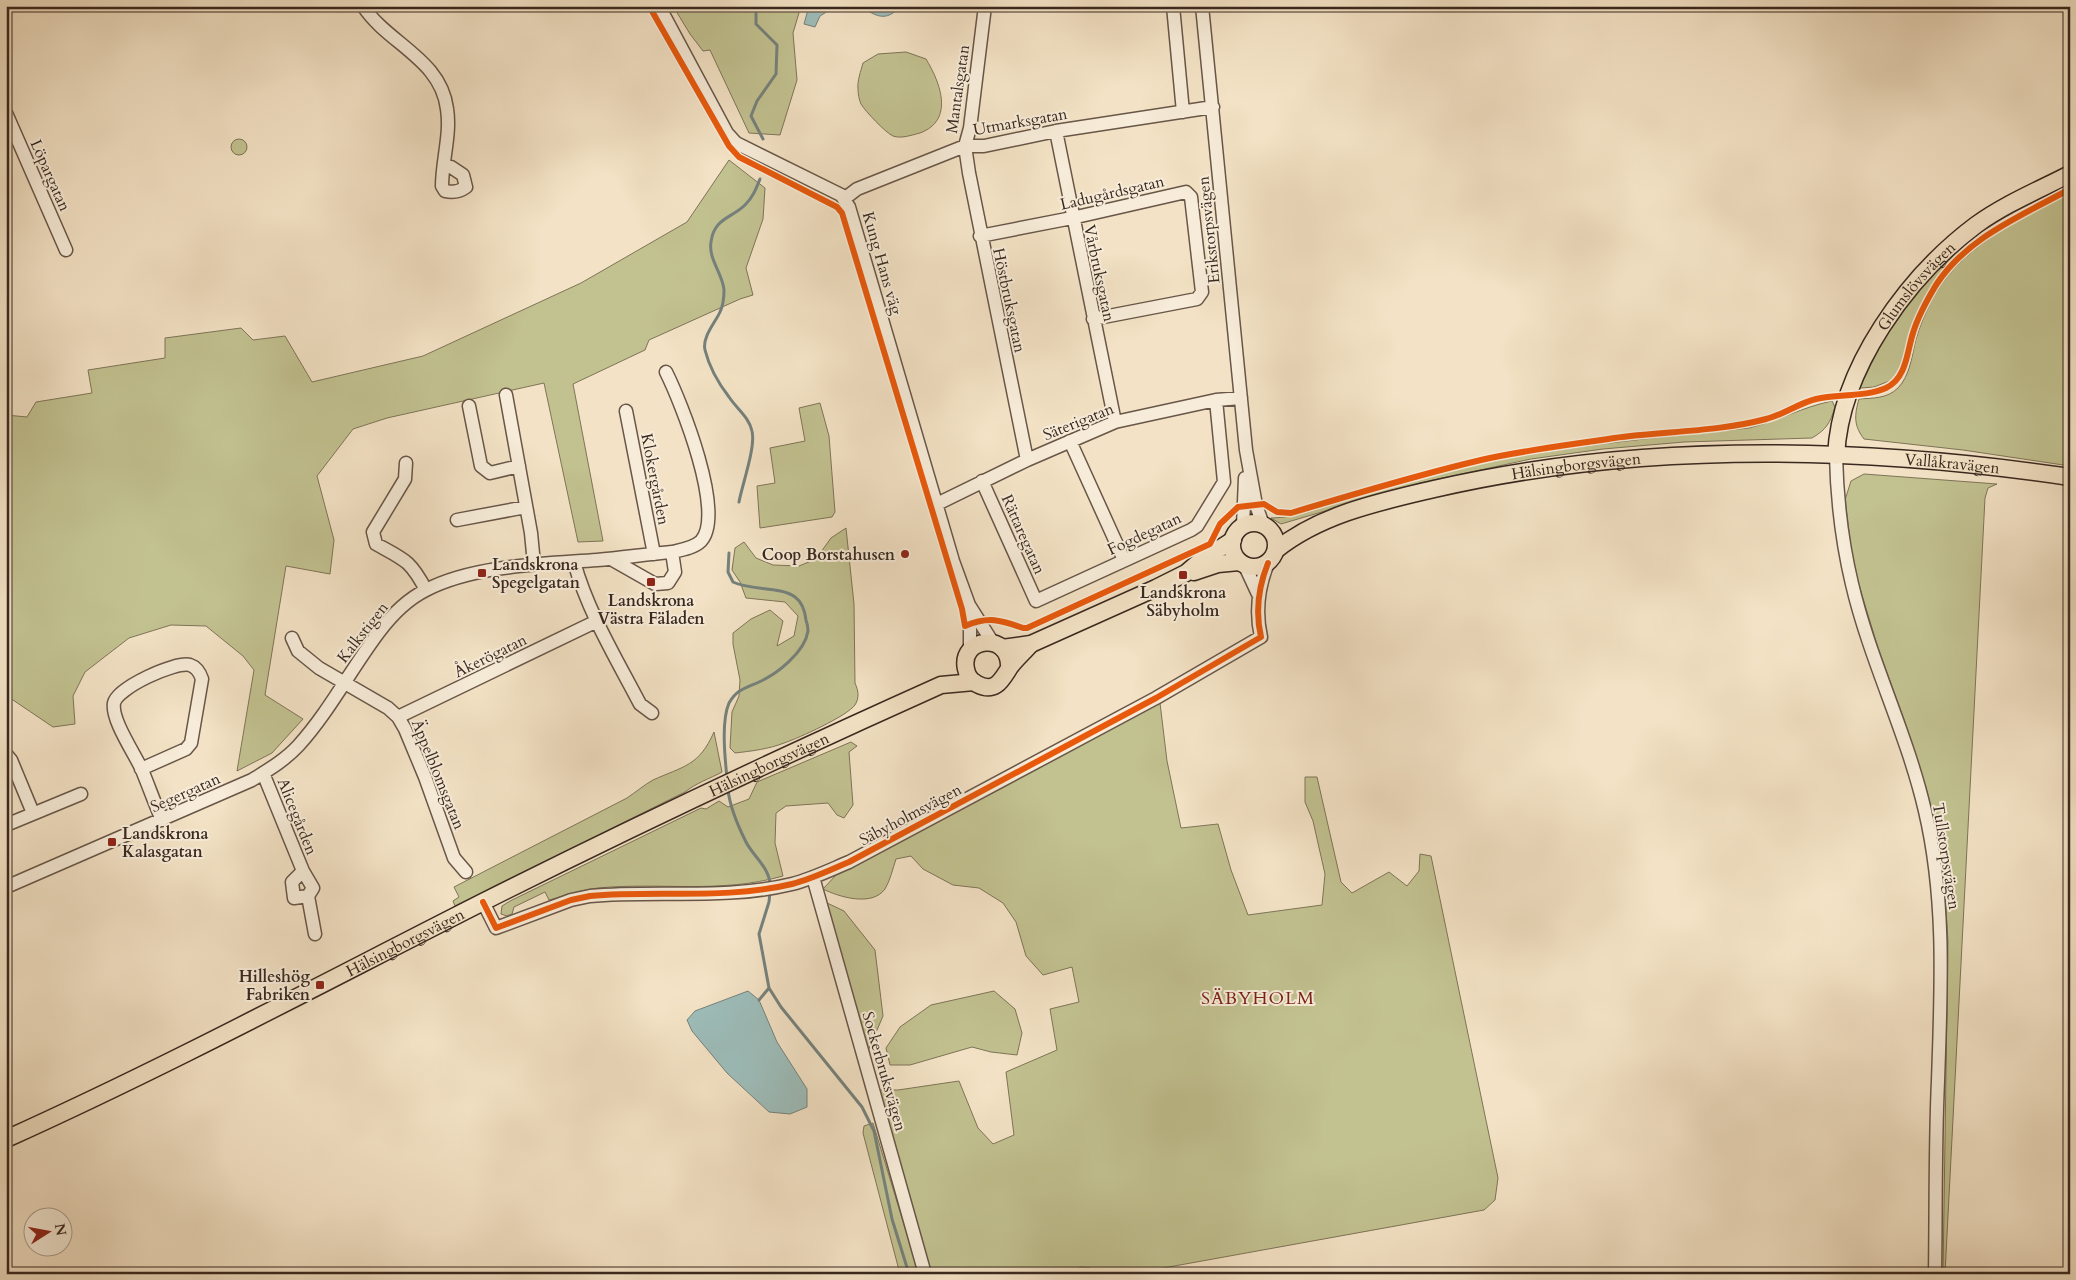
<svg xmlns="http://www.w3.org/2000/svg" width="2076" height="1280" viewBox="0 0 2076 1280" font-family="Cardo,serif">
	<style>
		.green { fill: #c2c190; stroke: #7e7458 }
		.water { fill: #9dbdba; stroke: #75817c }
		.lines { fill: none; stroke-linecap: round; stroke-linejoin: round }
		.stream { stroke: #75817c; stroke-width: 3 }
		.minor-casing { stroke: #685648; stroke-width: 15 }
		.major-casing { stroke: #39281f; stroke-width: 19 }
		.minor { stroke: #f7ecd9; stroke-width: 12 }
		.major { stroke: #f3e2c5; stroke-width: 16 }
		.cycleway-casing { stroke: #f7ecd9; stroke-width: 9 }
		.cycleway { stroke: #e8590c; stroke-width: 6 }
		.poi-dot { fill: #8f2418; stroke: #f7ecd9; stroke-width: 2 }
		.labels { text-anchor: middle; stroke-width: 4; stroke-linejoin: round; paint-order: stroke }
		.street-label { font-size: 16px; fill: #39281f; stroke: #f7ecd9 }
		.poi-label { font-size: 16px; font-weight: bold; fill: #39281f; stroke: #f7ecd9; text-anchor: end }
		.neighbourhood-label { font-size: 18px; letter-spacing: 1px; fill: #7a1f14; stroke: #f7ecd9 }
	</style>
	<rect width="100%" height="100%" fill="#f3e2c5"/>
	<filter id="stains"><feTurbulence type="fractalNoise" baseFrequency=".004" numOctaves="4"/><feColorMatrix values="0 0 0 0 .2 0 0 0 0 .09 0 0 0 0 .02 0 0 0 .5 -.17"/></filter>
	<radialGradient id="worn" r=".72"><stop offset=".6" stop-color="#630" stop-opacity="0"/><stop offset="1" stop-color="#630" stop-opacity=".3"/></radialGradient>
	<path class="green" d="M673,6h128l-8,27 4,47 -17,55 -31,-2 -39,-83 -7,1 -13,-17z
		M906,52l20,7c14,23 29,61 -6,74 -8,2 -19,6 -27,3 -7,-3 -28,-25 -32,-32 -2,-4 -3,-11 -3,-15 -1,-8 3,-18 5,-26l15,-9z
		M231 147a8 8 0 1 1 16 0a8 8 0 1 1-16 0Z
		M729,160l36,28 -2,31 -17,49 7,27 -13,4 -91,41 -4,10 -72,34 30,157 -25,1 -34,-159 -157,35 -34,11 -36,47 17,64 -4,34 -44,-8 -21,129 38,24 -31,34 -35,18 17,-101 -11,-14 -37,-30 -35,-1 -42,13 -44,34 -12,24 2,28 -22,3 -43,-29h-4v-283l21,2 9,-15 56,-9 -4,-23 77,-12v-20l76,-10 12,12 32,-4 27,46 111,-26 158,-73 106,-61z
		M2070,192v274l-107,-16 -99,-11c-10,-13 -10,-23 -5,-40 13,-1 28,0 39,-11 12,-12 14,-33 18,-49 8,-26 19,-49 37,-69 32,-35 76,-56 117,-78z
		M1965,244l3,2 -22,22 -18,23 -11,22 -16,54 -9,13 -18,7 -14,1c27,-61 54,-100 105,-144z
		M1832,401l3,6c-5,16 -8,22 -23,31l-128,4 -81,7 -72,10 -111,24 -139,41 -10,-6c26,0 52,-11 76,-19 37,-11 73,-21 110,-30 94,-22 196,-31 292,-41 28,-7 54,-21 83,-27z
		M820,403l9,33 6,76 -3,5 -72,11 -3,-42 18,-3 -5,-35 35,-7 -6,-33z
		M1864,474l133,10 -9,4 -3,10 -40,776h-2l5,-333 -5,-76 -16,-74 -22,-69 -27,-74 -25,-83 -8,-65 6,-19z
		M846,528l8,76 1,79c3,7 5,14 0,22 -8,11 -56,33 -71,38 -15,6 -32,8 -49,10l-5,-5 2,-36 7,-16 1,-16 -7,-36v-11l18,-14 19,-9 13,11 -6,25 17,-10 4,-20 -13,-14 -39,-4 -6,-16 -8,-12 3,-22 9,-6 12,16 17,7 26,1 17,-7 15,-21z
		M1160,703l7,58 14,67 37,-4 13,46 17,45 74,-10 3,-31 -12,-53 -8,-19v-25h12l24,105 11,11 37,-21 18,14 12,-15 1,-17 11,2 67,322 -3,22 -11,10 -354,64h-35l-4,-6 -11,-1 -9,7h-140l-53,-184h20l61,-9 19,47 15,16 21,-9 -8,-63 51,-22 -7,-41 29,-7 -7,-35 -29,8 -17,-19 -10,-34 -13,-19 -24,-15 -26,-3 -30,-16 -12,-13 -15,3c-3,9 -6,22 -11,30 -13,18 -46,8 -62,0l14,-15z
		M714,732l8,40c-13,7 -26,11 -37,20l-230,114 -2,-5 6,-4 -5,-10 173,-89c9,-6 17,-13 26,-18 31,-14 46,-14 61,-48z
		M851,742l6,4 -8,6 4,53 -9,13 -7,-3 -9,-12 -42,3 -10,7 -1,30 8,33c-63,18 -123,6 -185,12 -17,2 -33,8 -49,12l-4,-8 -31,15 -2,7 -5,2 -6,-2 1,-8 8,-5 191,-93 5,1 13,-8 9,6 21,-8 8,-17z
		M825,902l19,9 31,39 8,66 -15,35z
		M994,991l21,18 7,24 -5,22 -26,-3 -19,-5 -62,18h-20l-4,-17 14,-21 31,-22z
		M873,1123l46,151h-19l-37,-141 1,-7z"/>
	<path class="water" d="M809,6h27l-16,10 -5,11 -11,-3z
		M859,6h42c-16,17 -24,10 -42,0z
		M748,991l11,9 18,42 30,47v18l-17,7 -21,-2 -42,-39 -35,-42 -5,-11 8,-9z"/>
	<g class="lines">
		<path class="stream" d="M756,6v18l21,21 -1,29 -19,27 -6,15 12,23
			M739,502c3,-17 17,-55 13,-71 -3,-14 -15,-22 -23,-34 -10,-13 -20,-31 -24,-47 -3,-13 10,-27 15,-38 3,-6 4,-16 4,-22 -1,-16 -16,-31 -13,-48 3,-24 21,-24 34,-37 8,-8 11,-16 15,-26
			M727,778c-2,-19 -6,-57 2,-75 8,-14 17,-15 30,-21 18,-8 46,-30 49,-51 0,-3 -1,-8 -2,-11 -1,-8 -4,-18 -11,-23 -15,-11 -44,-6 -62,-15l-5,-10 1,-19
			M728,790c2,17 10,36 18,52 7,14 24,26 24,43
			M770,892l-1,10 -10,32 10,54 12,19 81,100 12,24 18,88 17,55
			M759,1000l10,-12"/>
		<g class="minor-casing">
			<path id="minor" d="M363,6c25,38 78,53 84,103 4,25 -5,52 -5,77l3,5c8,2 14,1 21,-4l-3,-12 -12,-8h-6
				M659,6l68,127 9,10 105,52 8,12 104,354 16,44 24,38
				M985,6l-15,122 -5,18 4,27 58,287
				M1173,6l10,106
				M1202,6l44,444 10,55 7,20
				M6,113l60,137
				M1056,131l59,291
				M844,199l13,-10 108,-43h19l72,-15 157,-24
				M980,236l92,-18 114,-26 5,5 11,95 -5,7 -104,20
				M666,372c15,30 60,142 35,169 -7,7 -20,9 -29,11
				M506,395l25,138 3,31
				M469,406l12,60 9,7 29,-7
				M626,411l28,143
				M1070,441l54,119
				M1836,456c1,43 6,86 16,128 18,77 55,149 73,227 21,89 16,180 13,270 -3,64 -2,129 -3,193
				M406,463l-1,16 -32,53 3,12c29,16 34,16 50,46
				M982,481l54,120 155,-71 6,-4 27,-44 -8,-82
				M937,504l90,-44 88,-38 101,-22 25,-2
				M457,520l69,-13
				M1243,526l2,-48
				M574,562c14,50 42,96 66,142l12,9
				M1245,566l13,28
				M970,610v41
				M292,638l6,13 21,17 69,40 10,9 7,12 20,48 29,81 12,14
				M398,717l199,-96
				M6,754l5,6 22,53
				M141,769l45,-20 5,-6 11,-64c-2,-6 -6,-12 -12,-14 -15,-4 -73,23 -76,38 -3,17 21,51 28,67 7,17 13,34 20,50
				M263,773l40,98 -11,11 2,16 14,-2 5,-8 -10,-17
				M6,825l75,-31
				M813,877l112,397
				M6,887l246,-107c16,-10 33,-20 46,-34 31,-34 53,-77 81,-114 12,-16 29,-33 47,-42 48,-25 118,-26 171,-30 25,-2 50,-6 75,-8l3,20 -7,11 -13,1 -44,-25
				M308,896l7,38
				M483,902l13,26 75,-28 19,-4c67,-6 136,4 202,-12 20,-5 38,-14 57,-22l307,-164 105,-61c-6,-26 -3,-49 7,-74"/>
		</g>
		<g class="major-casing">
			<g id="major">
				<path id="s1" d="M1836,456c4,-88 72,-180 140,-231 29,-21 63,-35 94,-51"/>
				<circle cx="1254" cy="545" r="22"/>
				<path id="s2" d="M1276,550c45,-36 103,-48 158,-61 208,-48 425,-43 636,-12"/>
				<path d="M1194,572l24,-8 21,-2"/>
				<path d="M1002,648l29,-4 125,-56 30,-15 14,-12 33,-21"/>
				<path d="M1009,668c2,-37 -50,-31 -43,1 1,6 5,12 11,15 19,10 25,-5 33,-17 6,-8 14,-15 21,-23"/>
				<path id="s3" d="M6,1139c162,-73 319,-157 477,-237 151,-76 304,-148 458,-217l33,-3"/>
			</g>
		</g>
		<use href="#minor" class="minor"/>
		<use href="#major" class="major"/>
		<g class="cycleway-casing">
			<path id="cycleway" d="M649,6l80,140 10,11 98,50 5,6 120,396 3,17c23,-10 36,-6 58,2h4l183,-84 10,-20 18,-17 26,-3 13,8 14,1c63,-19 126,-38 190,-53 44,-10 89,-15 133,-22 51,-7 103,-6 152,-19 17,-4 33,-16 50,-20 22,-5 50,-2 70,-11 21,-10 21,-37 27,-55 5,-17 14,-33 23,-48 31,-48 87,-70 134,-96
				M483,902l13,26 75,-28 19,-4c67,-6 136,4 202,-12 20,-5 38,-14 57,-22l307,-164 105,-61c-6,-26 -3,-49 7,-74"/>
		</g>
		<use href="#cycleway" class="cycleway"/>
	</g>
	<g class="poi-dot">
		<circle cx="905" cy="554" r="5"/>
		<rect x="477" y="568" width="10" height="10" rx="2.5"/>
		<rect x="1178" y="570" width="10" height="10" rx="2.5"/>
		<rect x="646" y="577" width="10" height="10" rx="2.5"/>
		<rect x="107" y="837" width="10" height="10" rx="2.5"/>
		<rect x="315" y="980" width="10" height="10" rx="2.5"/>
	</g>
	<g class="labels">
		<g class="street-label">
			<text transform="translate(957 89) rotate(-82)" y="6">Mantalsgatan</text>
			<text transform="translate(1020 121) rotate(-10)" y="6">Utmarksgatan</text>
			<text transform="translate(51 175) rotate(66)" y="6">Löpargatan</text>
			<text transform="translate(1112 192) rotate(-13)" y="6">Ladugårdsgatan</text>
			<text transform="translate(1208 230) rotate(-96)" y="6">Erikstorpsvägen</text>
			<text transform="translate(883 263) rotate(74)" y="6">Kung Hans väg</text>
			<text transform="translate(1100 273) rotate(78)" y="6">Vårbruksgatan</text>
			<text dy="6" stroke="none"><textPath href="#s1" startOffset="192">Glumslövsvägen</textPath></text>
			<text transform="translate(1010 300) rotate(78)" y="6">Höstbruksgatan</text>
			<text transform="translate(1078 421) rotate(-22)" y="6">Säterigatan</text>
			<text dy="6" stroke="none"><textPath href="#s2" startOffset="692">Vallåkravägen</textPath></text>
			<text dy="6" stroke="none"><textPath href="#s2" startOffset="315">Hälsingborgsvägen</textPath></text>
			<text transform="translate(656 479) rotate(79)" y="6">Klokergården</text>
			<text transform="translate(1144 533) rotate(-25)" y="6">Fogdegatan</text>
			<text transform="translate(1024 534) rotate(66)" y="6">Rättaregatan</text>
			<text transform="translate(362 632) rotate(-52)" y="6">Kalkstigen</text>
			<text transform="translate(490 655) rotate(-26)" y="6">Åkerögatan</text>
			<text dy="6" stroke="none"><textPath href="#s3" startOffset="850">Hälsingborgsvägen</textPath></text>
			<text transform="translate(439 774) rotate(68)" y="6">Äppelblomsgatan</text>
			<text transform="translate(185 792) rotate(-24)" y="6">Segergatan</text>
			<text transform="translate(910 814) rotate(-28)" y="6">Säbyholmsvägen</text>
			<text transform="translate(298 816) rotate(68)" y="6">Alicegården</text>
			<text transform="translate(1947 856) rotate(81)" y="6">Tullstorpsvägen</text>
			<text dy="6" stroke="none"><textPath href="#s3" startOffset="445">Hälsingborgsvägen</textPath></text>
			<text transform="translate(885 1071) rotate(74)" y="6">Sockerbruksvägen</text>
		</g>
		<g class="poi-label">
			<text x="895" y="560">Coop Borstahusen</text>
			<text x="492" y="570" text-anchor="start">Landskrona<tspan x="492" dy="18">Spegelgatan</tspan></text>
			<text x="1183" y="598" text-anchor="middle">Landskrona<tspan x="1183" dy="18">Säbyholm</tspan></text>
			<text x="651" y="606" text-anchor="middle">Landskrona<tspan x="651" dy="18">Västra Fäladen</tspan></text>
			<text x="122" y="839" text-anchor="start">Landskrona<tspan x="122" dy="18">Kalasgatan</tspan></text>
			<text x="310" y="982">Hilleshög<tspan x="310" dy="18">Fabriken</tspan></text>
		</g>
		<g class="neighbourhood-label">
			<text x="1258" y="1004">SÄBYHOLM</text>
		</g>
	</g>
	<rect width="2076" height="1280" fill="none" stroke="#f3e2c5" stroke-width="25"/>
	<rect x="8" y="8" width="2061" height="1265" fill="none" stroke="#39281f" stroke-width="2.5"/>
	<rect x="12" y="12" width="2051" height="1255" fill="none" stroke="#39281f"/>
	<g transform="translate(48 1232) rotate(79)"><circle r="24" fill="#f7ecd9" stroke="#ab9e8f"/>
	<path d="M0-4L9 19L0 12L-9 19Z" fill="#8f2418"/>
	<text y="-8" font-size="14" font-weight="bold" text-anchor="middle" fill="#39281f">N</text>
	</g>
	<rect width="100%" height="100%" filter="url(#stains)"/>
	<rect width="100%" height="100%" fill="url(#worn)"/>
</svg>
